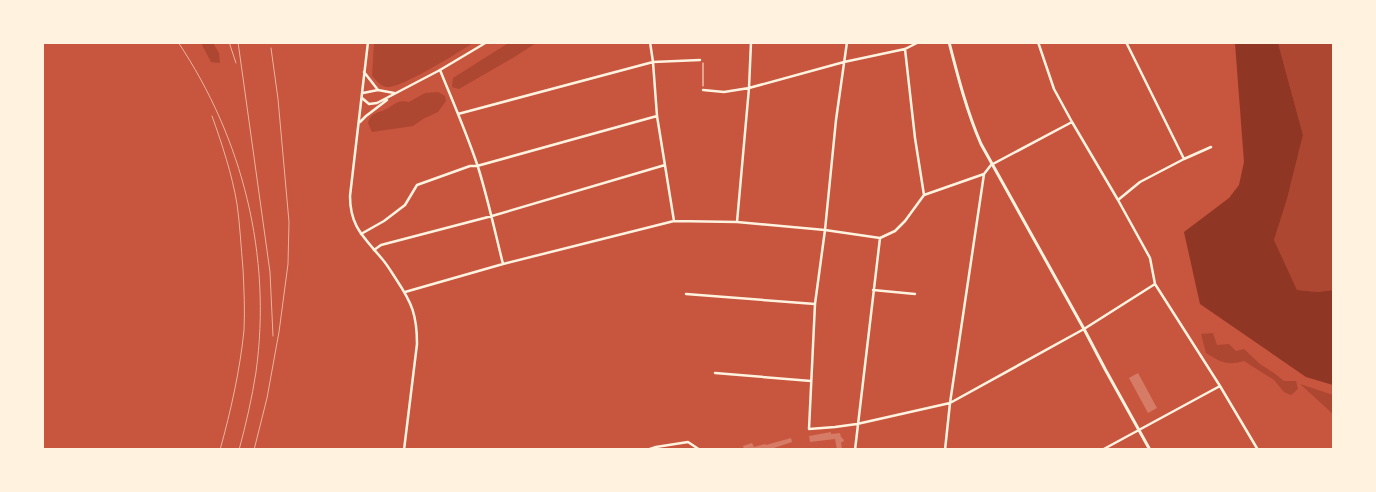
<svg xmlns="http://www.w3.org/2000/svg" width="1376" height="492" viewBox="0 0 1376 492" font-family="Raleway,sans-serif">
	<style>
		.green { fill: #ae4732 }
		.water { fill: #8f3625 }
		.building { fill: #d67c66 }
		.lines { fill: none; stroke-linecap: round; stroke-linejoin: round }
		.path { stroke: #fff3e0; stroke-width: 1 }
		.minor { stroke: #fff3e0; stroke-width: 2.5 }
		.tertiary { stroke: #fff3e0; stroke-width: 2.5 }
		.secondary { stroke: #fff3e0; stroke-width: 3 }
		.rail { stroke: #e9b49f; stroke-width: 1 }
	</style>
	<rect width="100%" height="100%" fill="#c8553d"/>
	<path class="green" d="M510,42l26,1 -20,13 -57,33 -7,-2 1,-9z
		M201,43h12l6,10 1,10 -9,-1z
		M374,43v-1l99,1c-14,9 -71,45 -86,44 -7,-1 -11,-7 -15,-11z
		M1278,43h55v247l-15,2 -21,-2 -23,-50 13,-41 16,-64z
		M438,92l7,4 1,5 -8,11 -15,7 -10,7 -41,6 -4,-9c2,-8 7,-10 14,-12 12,-4 13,-12 27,-9l16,-9z
		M1213,333l4,12 12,-1 7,7 8,-2 16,15 14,9 10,8h12l2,8 -7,6 -7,-3 -10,-12 -30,-19c-18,5 -23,1 -38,-8l-5,-19z
		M1300,384l33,11v19z"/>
	<path class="water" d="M1235,43h43l25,92 -16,64 -13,41 23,50 21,2 15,-2v95l-27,-8 -106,-73 -16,-72 45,-34 10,-13 5,-23z"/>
	<path class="building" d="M1138,373l19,35 -9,5 -19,-35z
		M831,432v2l9,-1 1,4 3,3 -1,2h-2l1,8h-5l-2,-11 -25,3 -1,-6z
		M791,438l1,4 -24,8h-24l-1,-4 9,-3 2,4 11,-3 1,1z"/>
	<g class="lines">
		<path class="path" d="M703,86v-23"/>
		<path class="minor" d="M650,42l3,20 4,54 17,105
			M847,42l-11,78 -11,110 -10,74 -6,125 26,-2 22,-3 93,-21 134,-74 71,-45
			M1038,42l16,47 18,33 46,78 32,58 5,26 65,102 38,64
			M1126,42l58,117
			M905,49l10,89 9,57
			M440,70c13,32 27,64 38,97 10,32 17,65 25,97
			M703,90l21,2 25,-4 95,-26 61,-13 14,-7
			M458,114l195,-52 47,-2
			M1118,200l22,-18 44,-23 27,-12
			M737,222l12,-134 2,-46
			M361,234l23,-13 21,-16 12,-20 53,-19h7l180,-50
			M374,250l7,-5 111,-29 173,-51
			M873,290l42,4
			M405,292l98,-28 171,-43 63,1 88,8 55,8 15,-7 10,-10 19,-26 60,-21 7,-9 81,-43
			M686,294l129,10
			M715,373l96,8
			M647,450l9,-3 32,-5 12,8
			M855,450l25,-212
			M945,450l5,-47 34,-229
			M1102,450l118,-64"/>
		<path class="tertiary" d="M368,42l-18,154c0,31 14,41 33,64 5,6 9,13 13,19 16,24 21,36 21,65l-13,106
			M364,72l14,18 16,3
			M363,93l15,-3
			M362,98l7,6 8,-1 63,-33 47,-28
			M360,122l6,-6 21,-16"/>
		<path class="secondary" d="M949,42c9,35 18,70 32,102l103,185 21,40 45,81"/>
		<path class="rail" d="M178,42c65,97 94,214 78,330 -4,26 -10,52 -17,78
			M229,42l7,21
			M238,42l32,230 3,64
			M212,116c10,28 20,58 25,88 3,21 4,43 6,65 1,20 2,41 1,61 -4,40 -13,80 -24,120
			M254,450l13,-52 12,-66 9,-68 1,-42 -11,-123 -7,-51"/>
	</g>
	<rect width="1376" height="492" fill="none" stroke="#fff3e0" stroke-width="88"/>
</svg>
